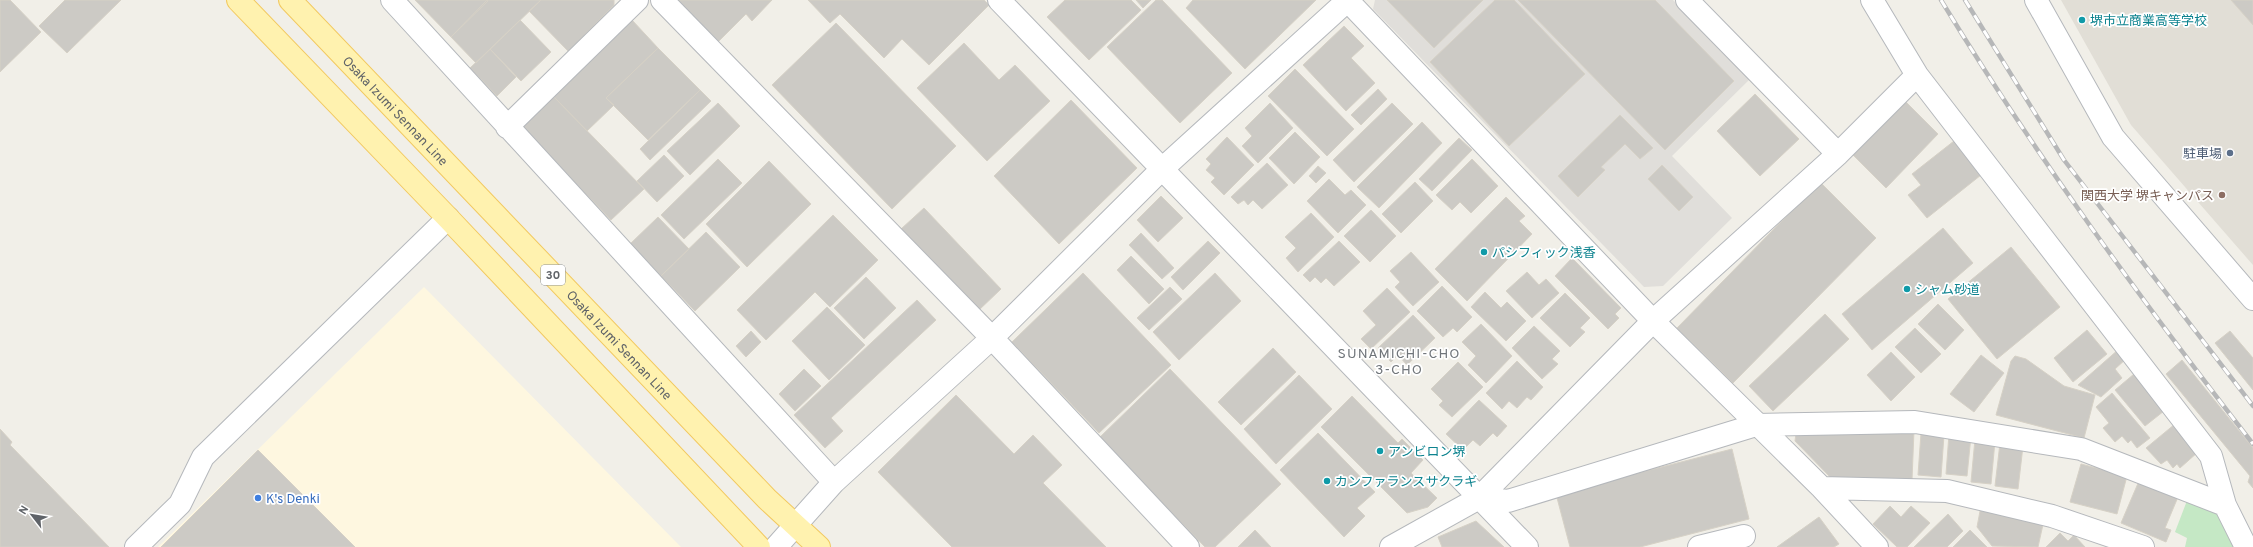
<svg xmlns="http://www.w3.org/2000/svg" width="2253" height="547" viewBox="0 0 2253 547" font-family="Overpass,'Noto Sans JP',sans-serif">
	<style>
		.commercial { fill: #fef7e0 }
		.industrial { fill: #e0deda }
		.education { fill: #e1ded6 }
		.green { fill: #c5e8c5 }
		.building { fill: #cccac5; stroke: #d6d1c6 }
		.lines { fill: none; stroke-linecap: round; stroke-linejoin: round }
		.minor-casing { stroke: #b5b8bc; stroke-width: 24 }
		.major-casing { stroke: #f2c960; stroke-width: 24 }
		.minor { stroke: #fff; stroke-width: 22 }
		.major { stroke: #fff2af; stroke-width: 22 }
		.rail-casing { stroke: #b6b7b8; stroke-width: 4.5 }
		.rail { stroke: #fff; stroke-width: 3; stroke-dasharray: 9; stroke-linecap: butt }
		.culture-dot { fill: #0f9aa8; stroke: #fff; stroke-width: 1.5 }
		.service-dot { fill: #5c6f8a; stroke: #fff; stroke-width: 1.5 }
		.education-dot { fill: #8d6e63; stroke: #fff; stroke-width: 1.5 }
		.shop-dot { fill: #3f7fe0; stroke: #fff; stroke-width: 1.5 }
		.labels { text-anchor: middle; stroke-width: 3.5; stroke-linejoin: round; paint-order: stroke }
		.shield { fill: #fff; stroke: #8f9295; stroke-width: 1 }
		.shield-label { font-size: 12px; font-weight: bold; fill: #5f6368 }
		.culture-label { font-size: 13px; fill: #0d838f; stroke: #fff; text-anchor: start }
		.street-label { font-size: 13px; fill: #5f6368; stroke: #fff }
		.service-label { font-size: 13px; fill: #4e5e75; stroke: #fff; text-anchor: end }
		.education-label { font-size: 13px; fill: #785e54; stroke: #fff; text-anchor: end }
		.shop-label { font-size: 13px; fill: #366cbe; stroke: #fff; text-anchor: start }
		.neighbourhood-label { font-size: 14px; letter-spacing: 1px; fill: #70757a; stroke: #fff }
	</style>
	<rect width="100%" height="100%" fill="#f1efe8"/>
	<path class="commercial" d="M424,287l257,260h-523z"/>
	<path class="industrial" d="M1375,0h298l77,79 -78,77 60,62 -69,68 -19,1 -271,-278z"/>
	<path class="education" d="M2061,0h192v265l-122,-140z"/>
	<path class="green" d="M2188,498l30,15 18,34h-51l2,-9 -12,-6z"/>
	<path class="building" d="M0,0h10l31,32 -41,40z
		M65,0h56l-54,53 -28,-27z
		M415,0h72l1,1 -37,36z
		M487,0h54l-65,63 -25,-26z
		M541,0h73v5l-46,46 -39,-40z
		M673,0h99l-20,21 -6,-7 -30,30z
		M808,0h176l5,5 -60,60 -27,-26 -18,19 -44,-44 -10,9z
		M1065,0h66l10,10 -52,50 -42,-43z
		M1136,0h15l-8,8z
		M1156,0h6l70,73 -52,50 -73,-76z
		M1193,0h123l-71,69 -59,-61z
		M1387,0h96l-49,48z
		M1495,0h19l71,74 -76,72 -79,-84z
		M1518,0h137l79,81 -69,69z
		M2231,0h22v25z
		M520,20l31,32 -30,29 -31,-32z
		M632,20l26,28 -52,50 8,7 -27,26 -33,-34z
		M836,23l120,123 -64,63 -120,-124z
		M1344,26l20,20 -13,12 24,25 -29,28 -43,-46z
		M964,43l35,37 16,-15 35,36 -63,60 -70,-73z
		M658,48l42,42 -52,50 -42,-42z
		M490,49l26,28 -19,19 -27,-28z
		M1295,69l59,60 -27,27 -59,-60z
		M1378,89l9,10 -26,26 -10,-10z
		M700,90l11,11 -61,59 -10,-11z
		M1755,94l44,45 -39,37 -43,-45z
		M554,97l90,92 -33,31 -89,-92z
		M1071,100l66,68 -78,76 -65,-68z
		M1905,101l33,33 -52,54 -34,-34z
		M718,103l22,23 -50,49 -23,-24z
		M1270,103l23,25 -35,35 -16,-17 10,-10 -7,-8z
		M1392,103l21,21 -59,58 -21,-22z
		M1620,115l33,33 -13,11 -15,-15 -24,23 4,3 -27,27 -20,-21z
		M1422,122l20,21 -63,65 -22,-21z
		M1295,132l25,25 -26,27 -25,-26z
		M1227,137l27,28 -30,30 -13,-13 4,-4 -9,-8 5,-6 -5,-5z
		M1459,138l13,12 -40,41 -13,-12z
		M1954,141l27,34 -54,43 -19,-23 13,-10 -9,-11z
		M664,155l20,21 -27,26 -20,-21z
		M718,159l24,24 -58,56 -23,-24z
		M1472,159l26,27 -27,27 -11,-11 -8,8 -16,-15z
		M769,161l42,43 -64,63 -41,-43z
		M1267,163l21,22 -26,24 -9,-9 -5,5 -4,-5 -6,4 -7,-7z
		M1662,165l31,32 -14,14 -31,-32z
		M1318,166l8,7 -10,10 -7,-7z
		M1329,179l16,16 6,-5 15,15 -28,28 -31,-32z
		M1415,182l18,19 -32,32 -19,-19z
		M1820,182l56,56 -143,145 -56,-55z
		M1161,196l22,22 -25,24 -21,-22z
		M1506,197l19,19 -6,5 13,13 -65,67 -32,-32z
		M924,208l77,81 -23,22 -77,-82z
		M1371,210l25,26 -26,26 -26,-26z
		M1311,213l23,24 -36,35 -12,-14 10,-10 -11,-11z
		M833,215l45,45 -48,47 -15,-15 -49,48 -29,-30z
		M658,217l31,32 -28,27 -31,-32z
		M1943,228l30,35 -101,87 -30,-36z
		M706,232l34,35 -45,44 -34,-35z
		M1141,233l33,35 -12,11 -33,-34z
		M1208,241l12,12 -37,37 -12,-13z
		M1339,241l21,21 -26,24 -8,-8 -5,5 -6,-6 -5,5 -7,-7z
		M2011,247l49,60 -63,52 -49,-60z
		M1411,252l28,30 -26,24 -18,-19 5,-5 -10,-11z
		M1131,256l33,33 -15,15 -32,-34z
		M1572,258l49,50 -6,6 4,4 -11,11 -53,-53z
		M1527,272l12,13 7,-6 13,14 -27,25 -26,-27z
		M1083,273l88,92 -72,68 -87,-91z
		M1215,273l26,28 -62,59 -26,-28z
		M866,277l30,31 -32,31 -30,-31z
		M1442,286l30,31 -15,15 -4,-4 -10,9 -26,-26z
		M1170,287l12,12 -33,31 -12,-12z
		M1387,288l23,24 -39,37 -10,-10 15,-14 -13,-14z
		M1485,292l16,16 6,-6 19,19 -20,20 -35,-34z
		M1565,293l25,25 -10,10 5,4 -15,15 -30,-29z
		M917,300l19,20 -105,98 12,13 -18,17 -31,-33z
		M1938,304l26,26 -19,20 -27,-26z
		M827,307l38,38 -36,35 -37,-39z
		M1825,314l24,25 -76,72 -24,-25z
		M1413,315l22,23 -28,27 -9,-10 -7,7 -13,-14z
		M1481,324l31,32 -26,27 -18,-18 8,-9 -14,-14z
		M1534,326l26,25 -8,8 6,5 -16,15 -30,-31z
		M1915,328l26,26 -20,19 -26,-26z
		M2087,330l20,24 -34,28 -19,-24z
		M751,331l10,11 -15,15 -10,-11z
		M2230,331l23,27v32l-38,-47z
		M1273,348l23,24 -55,53 -23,-23z
		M2119,349l8,9 -12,11 7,9 -21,19 -23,-12z
		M1891,352l24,25 -24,24 -24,-26z
		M1981,355l23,18 -30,39 -24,-18z
		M2015,356l11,3 38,27 31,9 -11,43 -88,-23 15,-54z
		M2182,360l71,88v40l-5,-6 2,-6 -84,-102z
		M1517,361l26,26 -12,13 -4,-3 -10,11 -8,-7 -7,8 -16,-16z
		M1458,362l25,25 -31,30 -13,-12 4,-4 -12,-12z
		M804,369l17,17 -26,25 -16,-17z
		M1170,369l111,115 -66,63h-10l-106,-109z
		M2134,374l30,37 -19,15 -30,-36z
		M1299,375l33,34 -56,55 -32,-35z
		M2112,393l38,45 -13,10 -6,-8 -3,3 -6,-7 -7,6 -12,-14 6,-5 -13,-16z
		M956,395l58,59 19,-19 29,30 -19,18 63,64h-154l-74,-75z
		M1352,396l46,47 4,-4 21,21 -12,13 26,25 -9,9 -21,6 -86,-86z
		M1479,400l28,26 -10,11 -4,-4 -13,13 -7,-6 -10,10 -17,-16z
		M2175,424l23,28 -18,16 -3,-4 -4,4 -6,-8 -6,4 -15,-16z
		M0,429l12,13 -2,3 99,102h-109z
		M1914,430l-2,50 -81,-2 -36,-37 1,-8z
		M1318,433l57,59 -18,16 8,8 -21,21 -64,-67z
		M1921,433l23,2 -3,42 -23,-2z
		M1949,434l22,2 -4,40 -21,-2z
		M1975,439l20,2 -4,43 -20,-2z
		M2000,443l23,3 -5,43 -23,-3z
		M1732,449l17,70 -109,28h-70l-14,-53z
		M258,450l97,97h-194z
		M2081,464l46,12 -10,38 -47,-12z
		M2139,481l39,16 -13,31 6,2 -5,12 -45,-19z
		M1890,506l11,11 10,-11 19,17 -23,24h-10l-24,-23z
		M1981,506l63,14 -6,27 -46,-1 -15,-19z
		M1948,514l15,17 -16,16h-33z
		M1819,517l20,27 -5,3h-57z
		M1476,521l28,26h-62l-4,-10z
		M1255,530l16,17h-33z
		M1970,530l17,17h-34z
		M2060,533l8,8 6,-6 11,12h-39z"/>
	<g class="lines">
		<g class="minor-casing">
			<path id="minor" d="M392,0l442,482
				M662,0l330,338 196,209
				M999,0l528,547
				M1347,0l306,321 169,167 55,59
				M1687,0l151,154
				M1872,0l45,75 294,381 14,49 21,42
				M2036,0l77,137 140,162
				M507,127l130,-127
				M1822,488l125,3 105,25 91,31
				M1479,498l29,3 248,-76 159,-3 166,27 144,56
				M136,547l44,-43 23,-47 245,-239
				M776,547l58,-65 158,-144 169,-168 187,-170
				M1391,547l88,-49 174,-177 185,-167 79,-79
				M1699,547l45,-11"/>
		</g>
		<g class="major-casing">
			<g id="major">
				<path d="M238,0l210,218 311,329"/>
				<path id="s1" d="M290,0l477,499 52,48"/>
			</g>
		</g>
		<use href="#minor" class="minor"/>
		<use href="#major" class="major"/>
		<g class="rail-casing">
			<path id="rail" d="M1941,0c94,155 201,301 312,444
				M1965,0l99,160 189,246"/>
		</g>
		<use href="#rail" class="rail"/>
	</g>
	<g class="culture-dot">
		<circle cx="2082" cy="20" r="4"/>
		<circle cx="1484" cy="252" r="4"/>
		<circle cx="1907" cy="289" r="4"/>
		<circle cx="1380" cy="451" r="4"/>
		<circle cx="1327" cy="481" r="4"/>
	</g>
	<circle class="service-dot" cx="2230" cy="153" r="4"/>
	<circle class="education-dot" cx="2222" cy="195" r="4"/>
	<circle class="shop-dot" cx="258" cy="498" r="4"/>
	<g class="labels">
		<rect class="shield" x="541" y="265" width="24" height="20" rx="3"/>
		<g class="shield-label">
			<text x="553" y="279">30</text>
		</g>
		<g class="culture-label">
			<text x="2090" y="25">堺市立商業高等学校</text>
			<text x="1492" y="257">パシフィック浅香</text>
			<text x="1915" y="294">シャム砂道</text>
			<text x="1388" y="456">アンビロン堺</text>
			<text x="1335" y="486">カンファランスサクラギ</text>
		</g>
		<g class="street-label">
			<text dy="5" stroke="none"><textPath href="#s1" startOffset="153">Osaka Izumi Sennan Line</textPath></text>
			<text dy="5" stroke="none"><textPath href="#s1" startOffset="477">Osaka Izumi Sennan Line</textPath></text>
		</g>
		<g class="service-label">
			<text x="2222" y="158">駐車場</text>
		</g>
		<g class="education-label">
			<text x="2214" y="200">関西大学 堺キャンパス</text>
		</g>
		<g class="shop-label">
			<text x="266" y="503">K's Denki</text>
		</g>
		<g class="neighbourhood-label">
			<text x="1399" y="358">SUNAMICHI-CHO<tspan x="1399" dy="16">3-CHO</tspan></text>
		</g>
	</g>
	<g transform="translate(32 515) rotate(301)" stroke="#ffffff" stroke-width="3" paint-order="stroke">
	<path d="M0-3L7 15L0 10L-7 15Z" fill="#5f6368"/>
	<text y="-6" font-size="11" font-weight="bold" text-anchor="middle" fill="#5f6368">N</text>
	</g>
</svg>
